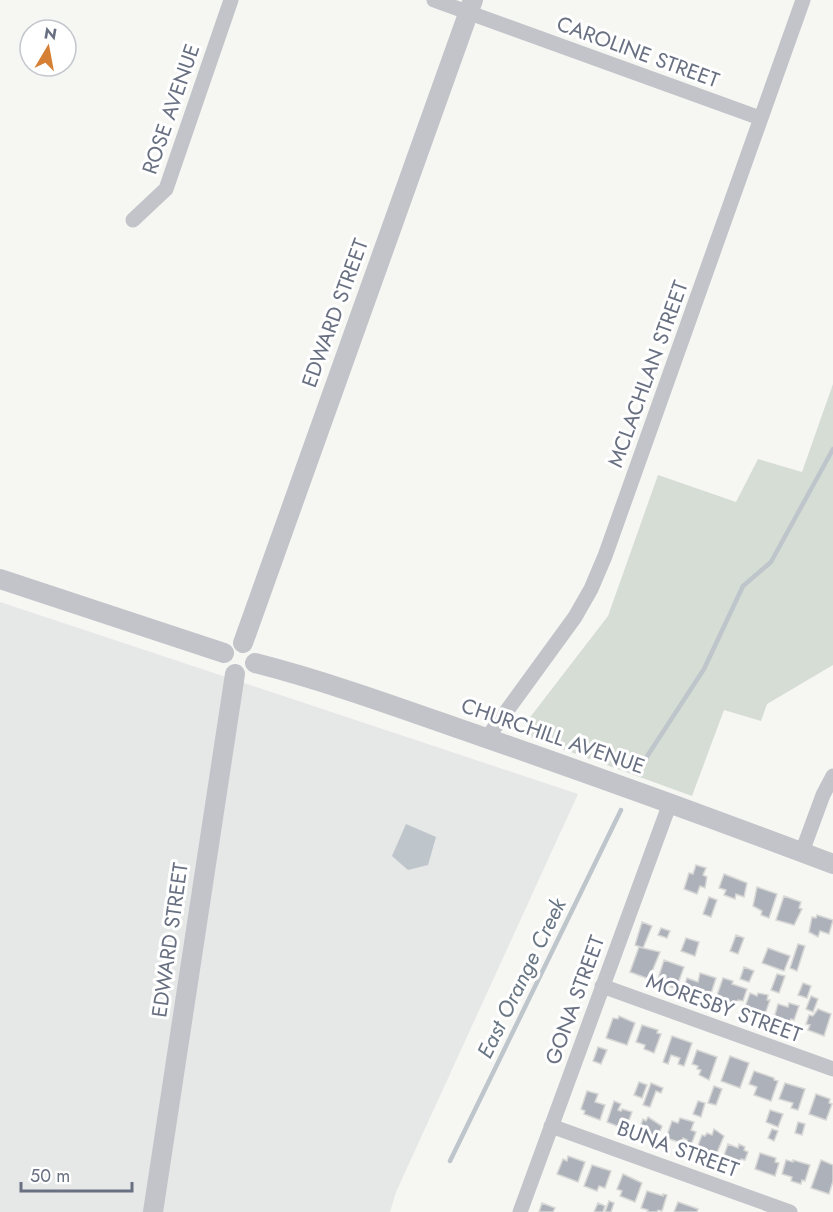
<svg xmlns="http://www.w3.org/2000/svg" width="833" height="1212" viewBox="0 0 833 1212" font-family="Jost,sans-serif">
	<style>
		.built { fill: #e6e7e7 }
		.green { fill: #d6ddd5 }
		.water { fill: #bec5cb }
		.lines { fill: none; stroke-linecap: round; stroke-linejoin: round }
		.stream { stroke: #bec5cb; stroke-width: 4.5 }
		.building { fill: #adb1b9; stroke: #d7d8d6; stroke-width: 1.5 }
		.minor { stroke: #c2c4c9; stroke-width: 15 }
		.tertiary { stroke: #c2c4c9; stroke-width: 20 }
		.labels { text-anchor: middle; stroke-width: 6; stroke-linejoin: round; paint-order: stroke }
		.street-label { font-size: 21px; fill: #687082; stroke: #fff }
		.water-label { font-size: 22px; font-style: italic; fill: #697785; stroke: #fff }
	</style>
	<rect width="100%" height="100%" fill="#f6f6f3"/>
	<path class="built" d="M0,602l578,192 -182,398 -6,20h-390z"/>
	<path class="green" d="M833,384v281l-66,39 -6,17 -37,-11 -32,86 -160,-58 -4,-18 80,-104 50,-141 78,27 22,-43 44,13z"/>
	<path class="water" d="M406,824l30,13 -8,28 -20,5 -16,-14z"/>
	<g class="lines">
		<path class="stream" d="M644,761l60,-92 39,-83 28,-24 62,-113
			M450,1161l171,-351"/>
	</g>
	<path class="building" d="M696,865l10,3 -3,7 4,2 -2,11 -5,-2 -3,8 -13,-5 5,-16 4,1z
		M724,874l23,9 -3,14 -8,-3 -1,5 -11,-4 2,-5 -7,-2z
		M757,887l20,7 -8,24 -8,-3 1,-4 -9,-5z
		M784,896l17,6 -2,6 3,1 -8,16 -18,-5z
		M709,897l8,3 -6,17 -8,-3z
		M817,915l16,5 -4,14 -9,-3 -2,6 -9,-5 3,-15 4,1z
		M642,922l10,4 -9,22 -8,-3z
		M661,928l9,3 -3,7 -9,-3z
		M736,935l8,3 -6,16 -8,-3z
		M686,938l13,4 -4,14 -14,-5z
		M798,944l7,2 -8,25 -7,-3z
		M639,947l21,5 -11,27 -19,-7z
		M768,948l22,8 -6,15 -22,-8z
		M664,960l20,7 -8,22 -19,-7z
		M744,967l10,4 -5,11 -9,-3z
		M700,973l16,5 -7,22 -26,-10 4,-12 11,4z
		M777,974l8,2 -6,17 -8,-3z
		M723,978l10,3 -1,3 15,5 -4,12 -5,-1 -2,3h-4l-16,-5z
		M803,983l8,3 -4,12 -9,-3z
		M750,993l7,3 1,-3 10,2 -1,5h3l-5,14 -20,-7z
		M811,996l7,3 -5,13 -7,-3z
		M789,1003l10,3 -5,14 -3,-1 -2,4 -15,-5 4,-14 10,3z
		M818,1009l13,5 -7,22 -16,-6 2,-5 -4,-1 3,-9 4,1z
		M619,1016l16,7 -8,22 -21,-7 7,-20 5,1z
		M642,1025l16,5 -1,3 4,1 -7,19 -10,-4 1,-4 -9,-3z
		M672,1036l20,7 -8,23 -6,-2 2,-6 -9,-3 -3,9 -5,-2z
		M598,1047l9,3 -6,14 -8,-3z
		M697,1050l20,7 -8,23 -10,-5 2,-5 -4,-1 1,-3 -6,-2z
		M730,1056l19,7 -9,25 -19,-7z
		M754,1071l20,7v2l4,1 -7,20 -17,-6 3,-8 -8,-3z
		M639,1082l8,3 -5,13 -8,-3z
		M651,1083l12,5 -2,5 -5,-2 -6,16 -7,-2z
		M785,1083l20,6 -7,21 -7,-2 2,-5 -14,-4z
		M714,1086l8,3 -6,16 -8,-2z
		M587,1091l11,3 -3,8 10,3 -5,15 -16,-6 1,-3 -4,-2z
		M816,1094l14,5 -1,4 3,1 -6,16 -17,-6z
		M614,1101l7,3 -3,6 3,1 1,-2 10,3 -4,11 -4,-1 -2,6 -15,-6z
		M698,1101l7,2 -4,14 -8,-3z
		M770,1110l13,4 -5,13 -12,-5z
		M648,1117l14,9 -5,14 -19,-7 5,-14 3,2z
		M680,1118l14,4 -3,8 5,2 -5,13 -5,-2 1,-3 -4,-2 -1,5 -16,-5 6,-17 6,2z
		M798,1122l7,2 -3,11 -7,-2z
		M714,1129l10,7 -8,19 -19,-7 5,-13 3,1 2,-3 5,2z
		M772,1129l6,2 -4,10 -6,-3z
		M728,1144l10,4 1,-4 6,3 -1,3 4,2 -3,8 -4,-1 -2,5 -16,-6z
		M760,1153l16,5 -1,4 4,1 -4,13 -20,-7z
		M568,1156l17,6 -7,20 -21,-8 6,-15 4,2z
		M786,1160l7,2v-2l17,5 -5,16 -3,-1 -1,4 -10,-3 1,-4 -10,-3z
		M821,1160l12,5v16l-4,13 -18,-6z
		M592,1165l19,6 -6,17 -6,-2 -2,5 -13,-5z
		M623,1174l19,9 -7,19 -15,-6 2,-5 -5,-2z
		M647,1191l16,5v-2l4,1 -5,16 -4,-1 -1,2h-10l1,-2 -7,-2z
		M609,1201l5,2 -3,9h-6z
		M678,1202l20,7 -1,3h-23z
		M542,1203l13,5 -2,4h-14z
		M598,1203l7,3 -2,6h-9z"/>
	<g class="lines">
		<path class="minor" d="M434,0l326,118
			M133,220l33,-31 65,-189
			M487,738l88,-121 16,-28 14,-33 198,-556
			M802,852l21,-57 10,-19
			M602,986l231,83
			M551,1126l239,86
			M520,1212l150,-409"/>
		<path class="tertiary" d="M0,579l224,74
			M243,643l230,-643
			M255,663c78,20 153,48 228,74 118,41 234,83 350,127
			M153,1212l82,-538"/>
	</g>
	<g class="labels">
		<g class="street-label">
			<text transform="translate(638 52) rotate(20)" y="7">CAROLINE STREET</text>
			<text transform="translate(171 109) rotate(-71)" y="7">ROSE AVENUE</text>
			<text transform="translate(335 313) rotate(-70)" y="7">EDWARD STREET</text>
			<text transform="translate(648 374) rotate(-70)" y="7">MCLACHLAN STREET</text>
			<text transform="translate(553 736) rotate(19)" y="7">CHURCHILL AVENUE</text>
			<text transform="translate(170 940) rotate(-82)" y="7">EDWARD STREET</text>
			<text transform="translate(575 1000) rotate(-70)" y="7">GONA STREET</text>
			<text transform="translate(724 1008) rotate(20)" y="7">MORESBY STREET</text>
			<text transform="translate(678 1149) rotate(20)" y="7">BUNA STREET</text>
		</g>
		<g class="water-label">
			<text transform="translate(521 978) rotate(-64)" y="8">East Orange Creek</text>
		</g>
	</g>
	<g transform="translate(48 48) rotate(10)"><circle r="28" fill="#ffffff" stroke="#c3c6cd" stroke-width="1.5"/>
	<path d="M0-4.5L10 22L0 15L-10 22Z" fill="#d58035"/>
	<text y="-9" font-size="16" font-weight="bold" text-anchor="middle" fill="#687082">N</text>
	</g>
	<path d="M21 1182v9h111v-9" fill="none" stroke="#687082" stroke-width="3"/>
	<text x="30" y="1182" font-size="18" fill="#687082" stroke="#ffffff" stroke-width="4.5" paint-order="stroke">50 m</text>
</svg>
